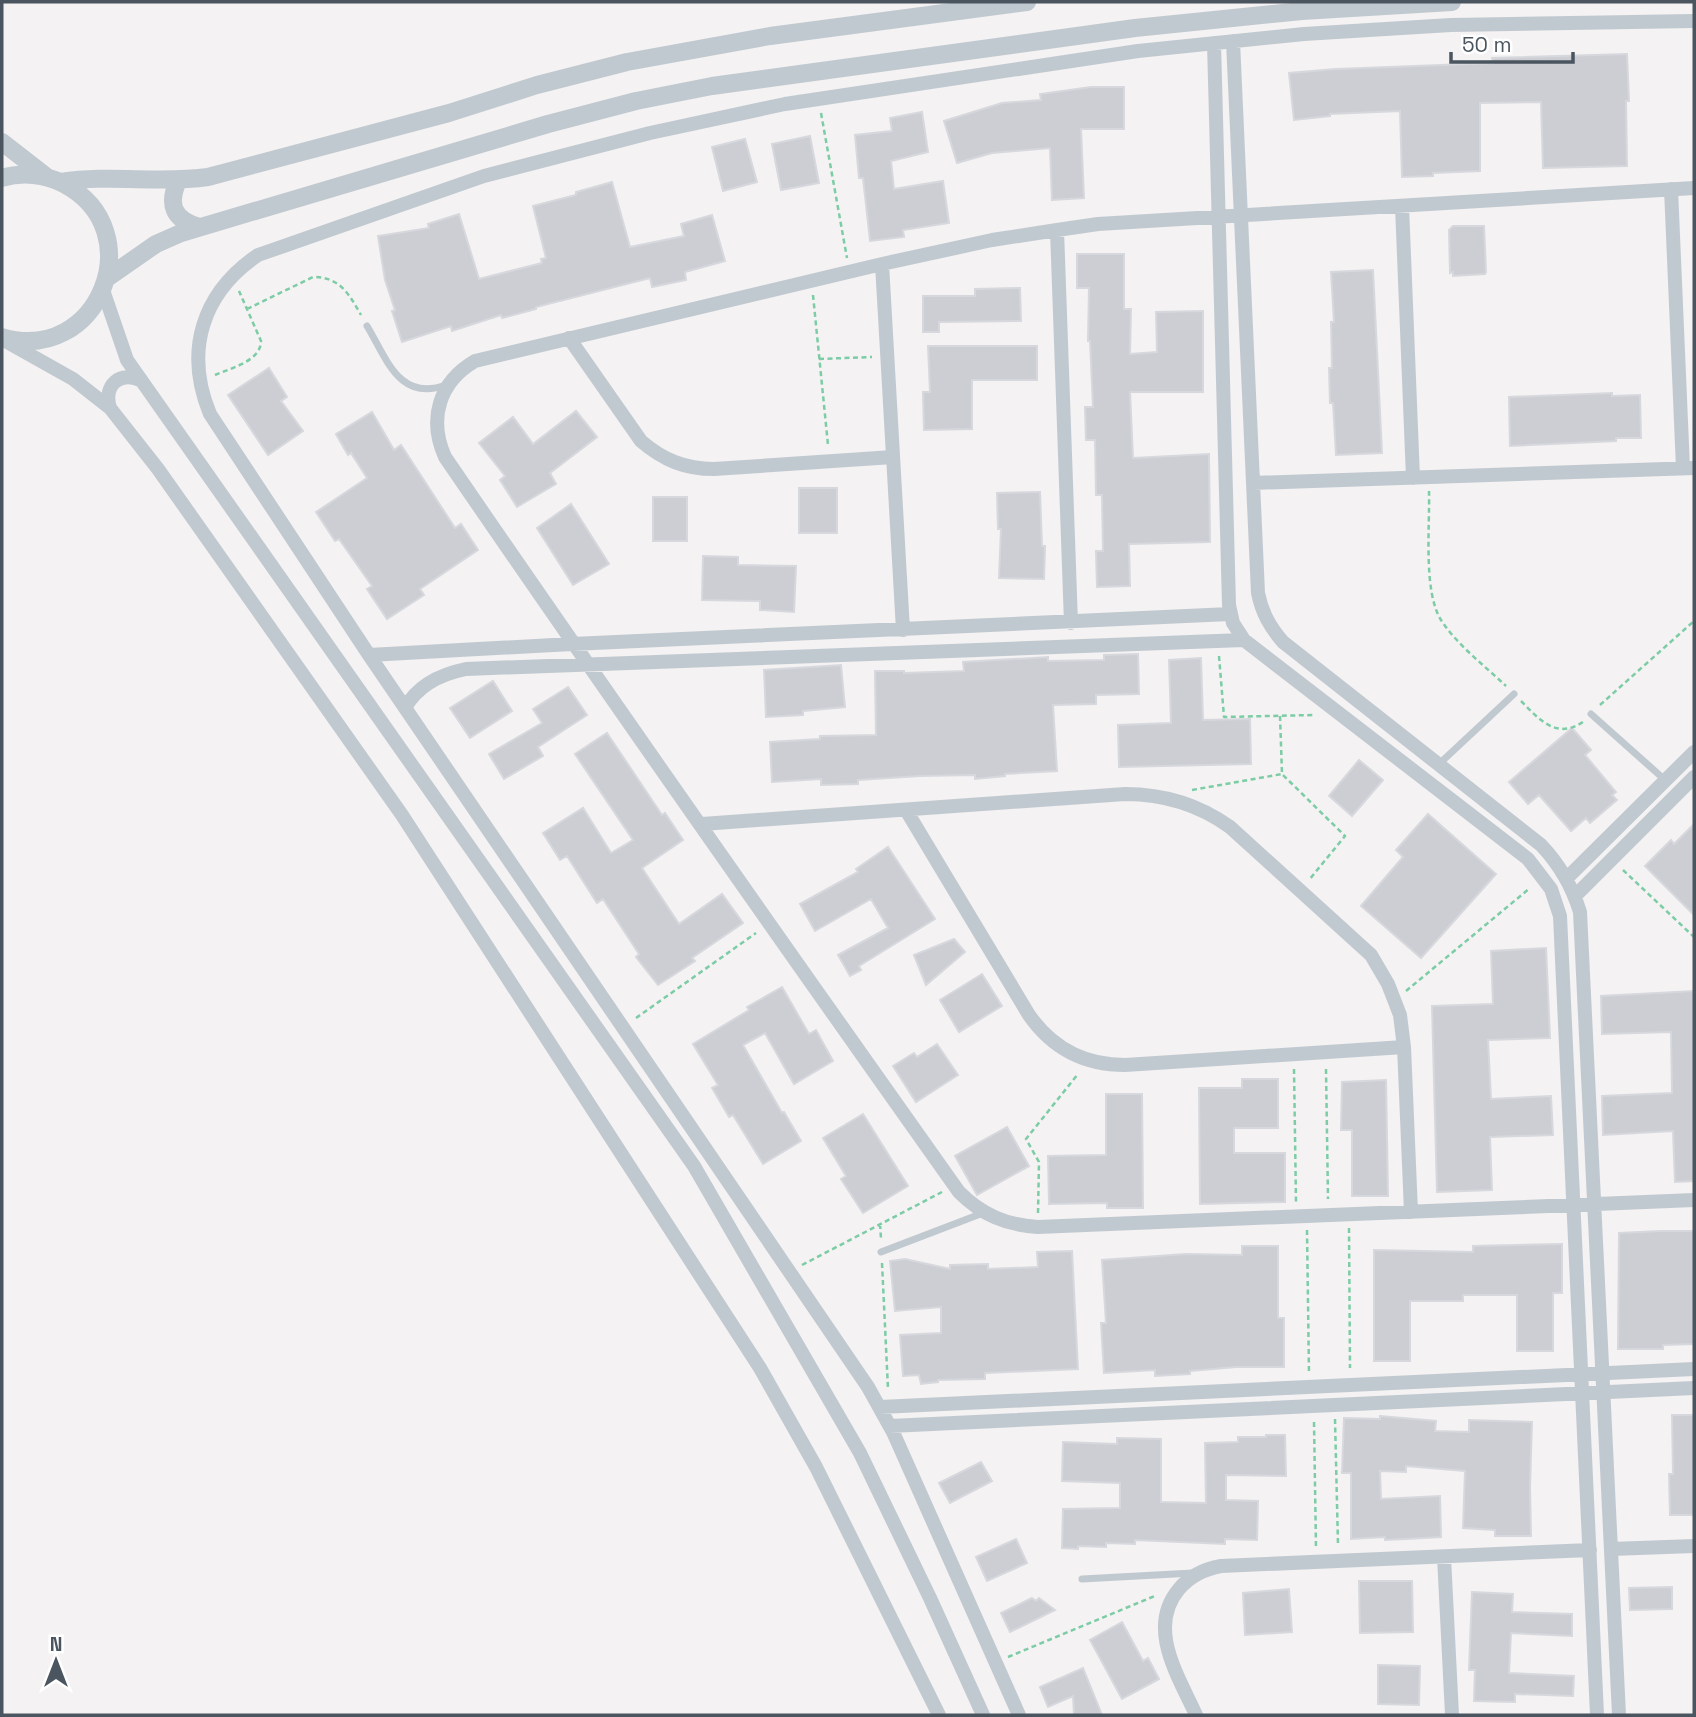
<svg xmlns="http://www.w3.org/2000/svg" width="1696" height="1717" viewBox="0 0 1696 1717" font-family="'Space Grotesk',sans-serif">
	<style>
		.building { fill: #ccced4; stroke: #d6d8dd; stroke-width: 2 }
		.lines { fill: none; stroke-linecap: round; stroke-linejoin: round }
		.path { stroke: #7ccca6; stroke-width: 2.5; stroke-dasharray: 5 3.5; stroke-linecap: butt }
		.service { stroke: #c1c9d0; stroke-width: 7 }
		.minor { stroke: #c1c9d0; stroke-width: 14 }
		.tertiary { stroke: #c1c9d0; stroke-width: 18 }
	</style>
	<rect width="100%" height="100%" fill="#f4f2f2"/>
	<path class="building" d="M1627,54l2,47h-3l1,65 -84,2 -2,-66 -61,1v68l-47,2v3l-31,1 -2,-66 -70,3v2l-36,4 -5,-47 47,-4 157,-6 -1,-5z
		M1091,87h33v42h-43l3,69 -32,2 -2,-52 -58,5 -35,10 -13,-42 58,-18 39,-3 -1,-6z
		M922,112l6,40 -37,9 3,28 49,-8 6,42 -46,7 1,7 -34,4 -7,-63h-4l-4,-43 37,-4 -2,-13z
		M810,136l9,47 -38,7 -9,-46z
		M745,139l12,43 -34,9 -11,-44z
		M612,182l18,65 54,-11 -3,-12 31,-9 13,46 -40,11 1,8 -34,7 -2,-9 -114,29v2l-34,9 -1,-3 -49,16 -1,-5 -49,16 -10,-31 3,-1 -10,-30 -7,-44 51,-8 -1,-4 31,-10 20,65 63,-16 -1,-4 5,-1 -13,-52 43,-11v-3z
		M1453,226h31l2,46 -1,2 -32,2v-4l-3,1 -1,-43z
		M1077,254h47v55h7l-1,45 27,-2 -1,-40 47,-1v81h-73l3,66 76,-4 1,88 -81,2 1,42 -33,1 -1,-36h7l-1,-56h-6l-1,-55h-9l-1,-33h8l-3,-66h-2l1,-53h-12z
		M1373,270l9,183 -46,2 -3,-52h-3l-1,-35h3l-1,-46h3l-3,-50z
		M1020,288l1,33 -82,1v10h-16v-36h52v-7z
		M928,346h109v34h-65v49l-48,1 -1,-38h7z
		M269,368l18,29 -6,4 22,30 -35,24 -40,-60z
		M1612,393v3l28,-1 1,43h-25v3l-106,5 -1,-49z
		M576,411l21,26 -47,36 6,11 -39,23 -17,-27 5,-4 -26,-33 34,-26 20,27z
		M372,412l22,38 7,-5 54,83 6,-4 17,26 -58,39 4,6 -37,24 -20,-30 5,-3 -33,-47 -4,2 -19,-29 51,-34 -16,-25 -3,2 -12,-21z
		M799,488h38v45h-38z
		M1040,492l2,54h3l-1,33 -45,-1 2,-49h-3l-1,-36z
		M653,497h34v44h-34z
		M571,504l38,60 -36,21 -36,-57z
		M703,556l35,1v8l58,1 -2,46 -34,-2v-9l-58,-1z
		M1138,654l1,40 -43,1v9l-43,1 4,66 -52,3v2l-30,3v-4l-55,1 -62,4v4l-37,1v-6l-49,3 -2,-40 50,-3v-3l56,-1 -1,-64h29v2l60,-2 -1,-9 85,-5v4l56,-1v-5z
		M1201,658l2,62 47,-1 1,45 -132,3 -1,-42 53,-2 -2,-63z
		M841,665l4,42 -42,4v4l-37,2 -2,-47z
		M493,681l19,30 -42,27 -20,-30z
		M568,687l19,28 -49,32 5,9 -39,23 -15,-25 53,-31 -9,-14z
		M1572,728l19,22 -6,5 31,37 -4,3 5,5 -27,23 -4,-5 -15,13 -32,-36 -11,9 -19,-22z
		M607,733l55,82 3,-2 18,27 -41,28 37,56 43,-30 21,29 -51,35 3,3 -37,24 -22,-28 3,-3 -36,-55 -6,4 -30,-47 -7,4 -17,-27 40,-25 28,45 22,-13 -58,-86z
		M1359,760l24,20 -31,36 -23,-20z
		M1428,814l68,60 -75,84 -60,-52 42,-49 -7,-7z
		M1694,824v91l-49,-49 26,-26 3,4z
		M888,847l47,72 -76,47 2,4 -11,6 -12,-21 50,-27 -17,-29 -56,32 -15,-27 58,-32 -2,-3z
		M954,939l11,13 -39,33 -12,-30z
		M1546,948l4,90 -62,2 3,59 60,-3 2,39 -63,2 2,53 -55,2 -5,-186 61,-2 -2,-53z
		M982,974l20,32 -43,26 -19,-32z
		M782,987l27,47 7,-4 17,31 -39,23 -29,-51 -22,12 39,68 2,-1 17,29 -38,23 -30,-49 -4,2 -17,-29 6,-3 -25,-41 56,-34 -2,-3z
		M1694,991v190l-19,1 -2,-51 -70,4 -1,-39 70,-3 -1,-61 -69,2 -1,-38z
		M937,1044l21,31 -42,27 -23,-36 21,-13 3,4z
		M1242,1079h36v49h-44v25h51v49l-85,2 -1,-116h43z
		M1386,1080l2,116h-36v-66h-11l1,-48z
		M1106,1094h36l1,114h-36v-5l-58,1 -1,-48 58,-1z
		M863,1114l45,72 -45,27 -22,-34 5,-3 -23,-38z
		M1007,1127l22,39 -52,29 -22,-39z
		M1662,1231h32v113l-31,1v4h-45l1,-116z
		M1562,1244v49h-9v58h-36v-56h-54v6h-53v60h-36v-111l99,2v-6z
		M1242,1246h36v72h6v49h-48l-46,4v3l-35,2v-6l-51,3 -3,-50h5l-4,-63 84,-6 56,1z
		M1072,1251l6,118 -93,4v6l-47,1v2l-17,2 -2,-9 -16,1 -3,-41 41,-2v-26l-46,4 -5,-50 15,-2 45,10v-4l38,-1v5l50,-2 -1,-15z
		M1672,1415h22v100h-24l-1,-41h4z
		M1380,1416l56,5 -1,10 34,1v-12l63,2 -2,65 1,49h-36v-6l-32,-2 2,-57 -59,-5v6l-26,-1 1,28 59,-3 1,41 -35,2 -21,1v-3l-34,2v-66h-9l2,-55 36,1z
		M1266,1435h19l1,41 -60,-1v25l32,1 -1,39 -32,-1v5l-90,-4v4l-29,-1v4l-28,-1v3l-16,-1 1,-39 57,-1v-25l-58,-2 1,-39 54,2v-6l44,1v63l45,1 -1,-60 33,-1v-5h28z
		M981,1462l11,19 -42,22 -11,-20z
		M1016,1539l11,24 -40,18 -11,-24z
		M1359,1581h53l1,51 -53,1z
		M1672,1587v22l-42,1 -1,-22z
		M1289,1589l3,43 -47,3 -2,-42z
		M1472,1592l41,2 -1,18 60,2v22l-61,-3 -2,40 65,3 -1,20 -58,-2v8l-41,-1 1,-31h-6z
		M1032,1598l4,3 3,-3 16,12 -45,22 -9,-19z
		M1122,1622l21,39 5,-3 11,21 -37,20 -32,-59z
		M1378,1665l42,1 -1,39 -41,-1z
		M1083,1668l19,47h-28l-1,-19 -25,11 -8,-20z"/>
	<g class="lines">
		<path class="path" d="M821,113l26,145
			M813,295l15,150
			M247,309l66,-32c27,0 36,17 48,38
			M819,359l53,-2
			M215,375c16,-7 46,-14 46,-34l-22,-50
			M1429,491c1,35 -6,100 12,129 16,25 44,46 65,66
			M1219,656l5,61 91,-2
			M1521,701c18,18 35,39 62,21
			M1600,705l94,-84
			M1280,716l2,58 63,62 -36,44
			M1192,790l90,-16
			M1623,870l71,67
			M1406,991l124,-103
			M636,1018l120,-85
			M1294,1069l2,133
			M1326,1069l2,130
			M1038,1213l1,-51 -13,-23 52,-65
			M880,1224l1,14
			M1349,1228l1,140
			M1307,1230l2,144
			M882,1263l6,126
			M802,1265l140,-73
			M1335,1419l3,126
			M1314,1422l2,126
			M1008,1657l149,-62"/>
		<path class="service" d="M367,326c20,33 32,76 79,59
			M1591,714l74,66
			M1439,764l75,-70
			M881,1252l102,-39
			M1082,1579l111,-6"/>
		<path class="minor" d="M1233,41l25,552c4,20 12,34 25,49l258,203c19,20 31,41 39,67l39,803
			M1214,43l15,562 4,18 11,17 284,219 23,30 9,27 37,799
			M1694,188l-596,36 -41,6 -65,10 -110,24 -407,97c-36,21 -47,58 -30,96 169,247 341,491 514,735 23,23 47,33 79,35l656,-27
			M1671,189l12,279
			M1402,206l11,272
			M1057,230l14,393
			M882,264l21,366
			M103,290l24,70 567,806 166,287 70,145 53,117
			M569,338l72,103c22,19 44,28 73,28l179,-12
			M2,339l71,40 37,29 48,61 244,346 358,553 56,99 123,248
			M110,408c-7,-23 10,-38 32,-27
			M1253,483l441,-15
			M369,655l203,-11 658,-30
			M405,708c13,-23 36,-34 61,-39l778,-29
			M906,810l123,205c23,33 55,50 96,50l279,-18
			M702,824l423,-30c39,0 73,10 105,33l141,128 17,29 12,31 4,32 7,165
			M1567,878l127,-126
			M1575,896l119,-119
			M880,1407l814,-38
			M890,1426l804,-38
			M1611,1549l83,-3
			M1444,1557l8,158
			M1019,1715l-126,-283 -25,-45 -499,-732 -159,-241c-26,-63 -8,-121 48,-159l226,-79 166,-43 135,-29 353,-53 166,-17 147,-9 243,-4
			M1196,1715c-17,-38 -50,-87 -17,-126 11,-13 25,-20 42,-23l369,-16"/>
		<path class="tertiary" d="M2,142l45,35
			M2,178c20,-6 43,-4 62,6 89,47 34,182 -62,153
			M178,181c-11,24 -4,39 21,46
			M61,182c49,-8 98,2 147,-5l241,-64 88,-28 90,-23 143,-26 257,-34
			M107,278l49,-34 25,-11 367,-109 88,-23 76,-15 423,-58 167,-17 150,-9"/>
	</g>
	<rect width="1696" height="1717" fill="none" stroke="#4a555f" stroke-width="7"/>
	<g transform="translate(56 1661)" stroke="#ffffff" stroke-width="5" paint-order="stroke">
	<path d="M0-5L12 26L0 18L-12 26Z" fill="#4a555f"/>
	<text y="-10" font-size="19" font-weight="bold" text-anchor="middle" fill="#4a555f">N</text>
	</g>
	<path d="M1451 52v10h122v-10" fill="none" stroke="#4a555f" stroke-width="3.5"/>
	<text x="1462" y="52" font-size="21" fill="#4a555f" stroke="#ffffff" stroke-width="5" paint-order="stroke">50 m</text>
</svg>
